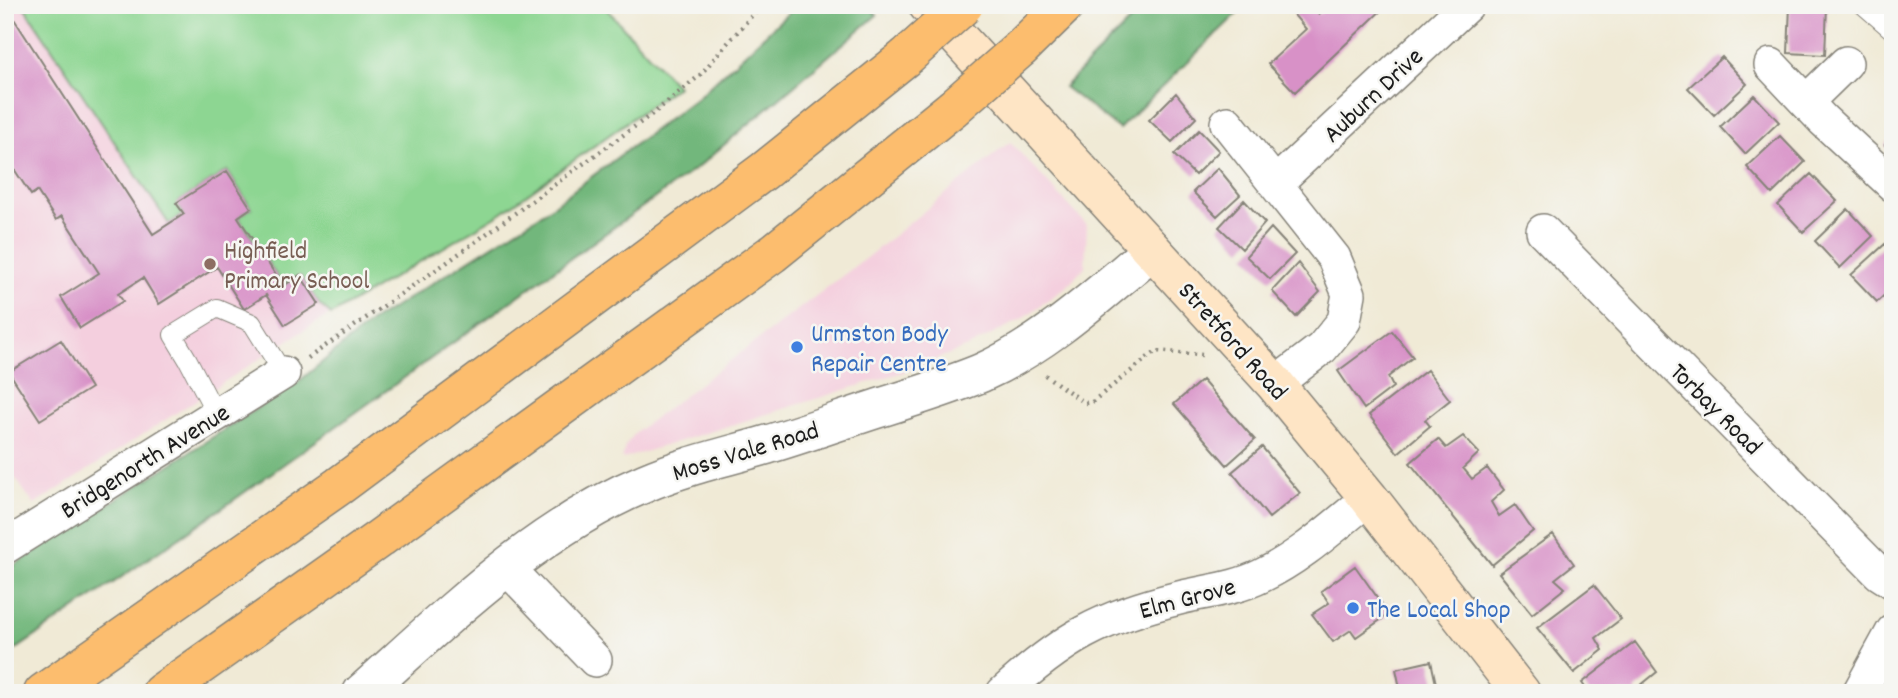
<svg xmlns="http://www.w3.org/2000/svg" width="1898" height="698" viewBox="0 0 1898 698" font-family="Dekko,sans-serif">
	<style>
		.built { fill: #f4cfde }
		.green { fill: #8dd692; stroke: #547957; stroke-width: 2 }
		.forest { fill: #72b77c; stroke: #476a4c; stroke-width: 2 }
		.building { fill: #d891c7 }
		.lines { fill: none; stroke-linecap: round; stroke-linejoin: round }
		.service-casing { stroke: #868379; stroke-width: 20 }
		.minor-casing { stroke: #868379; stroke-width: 36 }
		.tertiary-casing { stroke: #868379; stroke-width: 41 }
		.secondary-casing { stroke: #868379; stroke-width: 41 }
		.motorway-casing { stroke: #868379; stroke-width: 41 }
		.path { stroke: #868379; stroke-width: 4.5; stroke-dasharray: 2 5; stroke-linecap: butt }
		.service { stroke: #fff; stroke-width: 18 }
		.minor { stroke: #fff; stroke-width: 33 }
		.tertiary { stroke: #fff; stroke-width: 38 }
		.secondary { stroke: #fee5c5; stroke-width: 38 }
		.motorway { stroke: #fcbd6e; stroke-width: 38 }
		.motorway-bridge-casing { stroke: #868379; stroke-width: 41; stroke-linecap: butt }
		.motorway-bridge { stroke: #fcbd6e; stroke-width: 38 }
		.education-dot { fill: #8d6e63; stroke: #f6f6f2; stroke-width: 2.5 }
		.shop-dot { fill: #3f7fe0; stroke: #f6f6f2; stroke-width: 2.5 }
		.labels { text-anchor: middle; stroke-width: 5; stroke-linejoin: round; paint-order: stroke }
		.street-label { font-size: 26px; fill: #1c1c1c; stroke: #f6f6f2 }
		.education-label { font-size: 26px; fill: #785e54; stroke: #f6f6f2; text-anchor: start }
		.shop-label { font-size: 26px; fill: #366cbe; stroke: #f6f6f2; text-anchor: start }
	</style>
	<rect width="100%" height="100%" fill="#f6f6f2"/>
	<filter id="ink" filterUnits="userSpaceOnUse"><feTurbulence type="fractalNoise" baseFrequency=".0143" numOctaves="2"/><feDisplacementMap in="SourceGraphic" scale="14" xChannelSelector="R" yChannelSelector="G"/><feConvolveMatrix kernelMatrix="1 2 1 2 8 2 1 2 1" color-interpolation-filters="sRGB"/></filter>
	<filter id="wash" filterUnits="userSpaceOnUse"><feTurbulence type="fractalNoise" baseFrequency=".00686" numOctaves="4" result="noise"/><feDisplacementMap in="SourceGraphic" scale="28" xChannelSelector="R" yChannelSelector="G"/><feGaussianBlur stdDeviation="1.57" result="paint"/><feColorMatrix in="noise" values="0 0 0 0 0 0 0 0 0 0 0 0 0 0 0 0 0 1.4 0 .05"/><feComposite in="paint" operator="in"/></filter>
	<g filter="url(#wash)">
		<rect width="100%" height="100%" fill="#f0ead6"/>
		<path class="built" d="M5,5h598l74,81 -177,127 -197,118 -269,174 -29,-42z
			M1010,142l77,83 -2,42 -18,19 -45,33 -52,27 -64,25 -284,88 3,-13 11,-14 230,-174z"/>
		<path class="green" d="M23,5h580l74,81 -176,127 -170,102 -12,-11 -19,-28 -17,10 -45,-69 13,-9 -24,-37 -50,32 7,11 -15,10z"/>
		<path class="forest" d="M797,5h70l10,10 -179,152 -467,335 -226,155v-86l293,-189 73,-60 172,-109 155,-116z
			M1146,5h100l-127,124 -55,-42z"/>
		<g id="blocks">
			<path class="building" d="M5,5l148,229 31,-20 -8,-11 51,-32 24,37 -13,9 45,69 17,-11 19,29 -34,21 -19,-30 -22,14 -27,-42 -58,37 -16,-26 -25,16 5,7 -43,27 -19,-31 38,-24 -37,-57 -6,4 -19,-29 -6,4 -26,-40z
				M1304,5h6l9,9 9,-9h59l-92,87 -27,-28 38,-35 -12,-14z
				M1790,5l37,1 -2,49 -37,-2z
				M1722,57l25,27 -33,31 -26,-27z
				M1176,93l20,25 -24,24 -23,-22z
				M1754,95l25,27 -34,32 -25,-27z
				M1199,130l20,21 -24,24 -21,-20z
				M1780,136l25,26 -33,32 -25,-27z
				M1893,137v14l-8,-6z
				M1218,168l22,27 -23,21 -24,-24z
				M1811,174l26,27 -34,31 -25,-27z
				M1244,200l21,23 -23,26 -23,-22z
				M1848,209l25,27 -33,32 -25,-27z
				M1271,228l24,26 -25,25 -24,-23z
				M1885,244l8,8v35l-16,15 -26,-27z
				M1298,263l22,29 -24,25 -24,-26z
				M1392,331l21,26 -25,20 5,10 -29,22 -26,-38z
				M61,340l30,48 -51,32 -31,-48z
				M1427,370l23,30 -25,20 5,6 -32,27 -29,-38z
				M1202,380l53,60 -28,25 -53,-61z
				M1463,436l16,17 -16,15 9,11 15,-11 17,22 -13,12 8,14 16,-11 18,26 -41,34 -82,-102 28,-24 8,9z
				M1262,447l38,46 -31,25 -37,-46z
				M1553,534l21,30 -19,15 10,9 -33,26 -33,-41z
				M1355,566l34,48 -33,23 -5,-7 -18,12 -21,-28 17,-11 -8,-12z
				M1594,585l27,34 -25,19 7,12 -29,23 -37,-45z
				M1635,642l22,30 -22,18 2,3h-48l-7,-10z
				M1431,661l7,32h-37l-5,-24z"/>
		</g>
	</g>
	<g filter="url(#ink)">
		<use href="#blocks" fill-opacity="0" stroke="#868379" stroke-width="2"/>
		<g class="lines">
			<g class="service-casing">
				<path id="service" d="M1863,5l30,26
					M217,416l-29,-56 -15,-25 44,-27 35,15 31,50"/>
			</g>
			<g class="minor-casing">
				<path id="minor" d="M1771,65l52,55 70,65
					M1806,102l40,-39
					M1227,123l107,135 15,36 -5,27 -22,27 -47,36
					M1276,183l191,-178
					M1543,231l336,342 14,9
					M5,547l278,-174
					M506,567l89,93
					M1003,693c59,-54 98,-76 176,-95 27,-7 56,-9 82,-22 40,-19 73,-50 108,-78
					M1859,693l34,-62"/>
			</g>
			<g class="tertiary-casing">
				<path id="tertiary" d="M362,693c87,-78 174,-164 283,-210 39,-17 80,-26 121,-38 37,-11 73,-24 110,-36 35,-11 71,-22 105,-36 65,-29 117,-78 171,-123"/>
			</g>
			<g class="secondary-casing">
				<path id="secondary" d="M928,5l347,379 94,114 152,195"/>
			</g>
			<g class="motorway-casing">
				<path id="motorway" d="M1021,48l44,-43
					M43,693l296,-207 425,-315 142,-114
					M161,693l215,-152 396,-287 181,-146"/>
			</g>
			<path class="path" d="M308,358l138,-95 209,-151 44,-36 62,-71
				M1045,375l40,28 7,-1 64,-51 46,4"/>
			<use href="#service" class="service"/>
			<use href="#minor" class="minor"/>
			<use href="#tertiary" class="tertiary"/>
			<use href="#secondary" class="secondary"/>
			<use href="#motorway" class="motorway"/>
			<g class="motorway-bridge-casing">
				<path id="motorway-bridge" d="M906,57l58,-52
					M953,108l68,-60"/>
			</g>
			<use href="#motorway-bridge" class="motorway-bridge"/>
		</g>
	</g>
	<circle class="education-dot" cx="210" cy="264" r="7"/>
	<g class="shop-dot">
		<circle cx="797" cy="347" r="7"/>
		<circle cx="1353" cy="608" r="7"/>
	</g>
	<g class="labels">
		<g class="street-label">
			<text transform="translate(1372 94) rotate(-43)" y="9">Auburn Drive</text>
			<text transform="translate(1234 340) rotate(48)" y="9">Stretford Road</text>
			<text transform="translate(1717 408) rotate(45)" y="9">Torbay Road</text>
			<text transform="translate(745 450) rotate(-17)" y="9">Moss Vale Road</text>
			<text transform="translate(144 460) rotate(-32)" y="9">Bridgenorth Avenue</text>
			<text transform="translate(1187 597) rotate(-15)" y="9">Elm Grove</text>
		</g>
		<g class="education-label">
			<text x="224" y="258">Highfield<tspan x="224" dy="30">Primary School</tspan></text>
		</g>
		<g class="shop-label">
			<text x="811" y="341">Urmston Body<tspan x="811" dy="30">Repair Centre</tspan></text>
			<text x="1367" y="617">The Local Shop</text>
		</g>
	</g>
	<rect width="1898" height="698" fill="none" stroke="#f6f6f2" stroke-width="28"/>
</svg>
